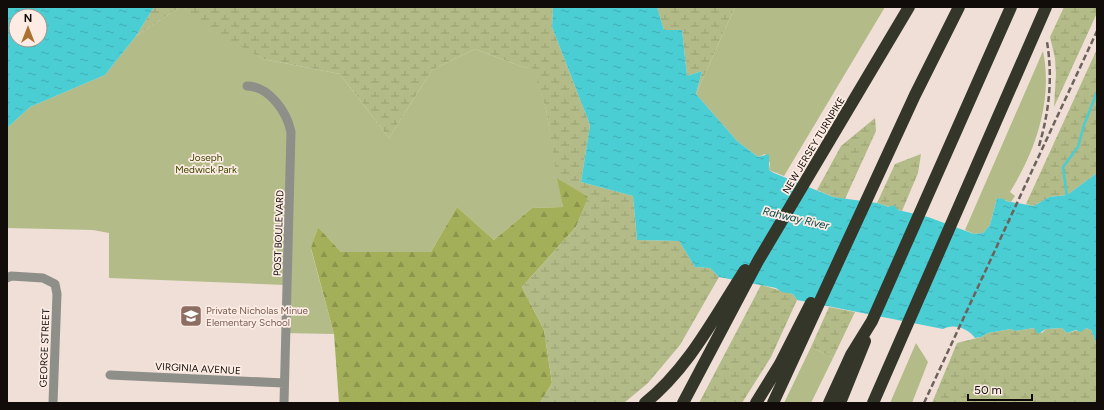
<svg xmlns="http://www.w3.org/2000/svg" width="1104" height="410" viewBox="0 0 1104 410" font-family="Figtree,sans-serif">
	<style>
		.green { fill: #b3bc88 }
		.forest { fill: url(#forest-firs) }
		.wetland { fill: url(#wetland-marsh) }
		.water { fill: url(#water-ripples); fill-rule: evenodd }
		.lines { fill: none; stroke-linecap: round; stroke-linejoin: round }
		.stream { stroke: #4acdd3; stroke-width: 2.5 }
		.minor { stroke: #8e8f89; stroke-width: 9 }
		.motorway { stroke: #333629; stroke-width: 12 }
		.rail { stroke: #6b625d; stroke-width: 2.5; stroke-dasharray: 6 3; stroke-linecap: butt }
		.labels { text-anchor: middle; stroke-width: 3.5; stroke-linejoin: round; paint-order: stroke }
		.street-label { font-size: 10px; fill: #110c09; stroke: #fcece4 }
		.park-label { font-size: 10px; fill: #404702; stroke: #fcece4 }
		.education-label { font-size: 10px; fill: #785e54; stroke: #fcece4; text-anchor: start }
		.water-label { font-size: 11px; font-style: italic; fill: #054346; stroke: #fcece4 }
	</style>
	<defs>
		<pattern id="forest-firs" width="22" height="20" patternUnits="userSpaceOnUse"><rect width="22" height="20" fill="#a3b059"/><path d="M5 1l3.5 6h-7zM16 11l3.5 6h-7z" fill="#8b964c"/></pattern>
		<pattern id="wetland-marsh" width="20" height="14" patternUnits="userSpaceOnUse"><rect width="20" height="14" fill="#b3bc88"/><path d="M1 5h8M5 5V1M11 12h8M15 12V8" fill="none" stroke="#99a074"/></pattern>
		<pattern id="water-ripples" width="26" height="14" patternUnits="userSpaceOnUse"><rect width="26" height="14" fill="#4acdd3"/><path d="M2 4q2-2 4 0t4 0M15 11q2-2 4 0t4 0" fill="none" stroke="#40afb4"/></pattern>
	</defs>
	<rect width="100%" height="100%" fill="#efdfd7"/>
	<path class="green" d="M180,7h3l80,52 77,15 49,64 43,-68 43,-21 45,17 14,3 12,40 17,98 -31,1 -38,32 -37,-33 -26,45h-90l-23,-25 -7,22 23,85 -51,-1 2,-48 -176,-7v-45l-16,-3 -86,-2v-100l23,-21 75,-32 31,-39z
		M735,7h150l-101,169 -15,-6 1,-7 -5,-9 -7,3 -21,-16 -41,-47z
		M1043,51c10,49 -7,99 -33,141l5,4 -4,6 -14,-4 -7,27 -7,8 -9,1 -9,-4z
		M916,343l12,19 -16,41h-22z
		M811,347l22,11 -22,45h-27z"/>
	<path class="forest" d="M557,178l32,18 -13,31 -54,60 22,43 8,53 -12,20h-201l-5,-69 -23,-86 7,-21 23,25h90l26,-45 37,33 38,-32 31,-1z"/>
	<path class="wetland" d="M154,7h26l-44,29z
		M183,7h370l-1,20 38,98 -9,57 52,14 4,44 42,1 16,26 15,1 9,9 -39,68 -32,38 -24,20h-84l12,-20 -8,-53 -22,-43 54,-60 12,-30 -31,-19 -11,-69 -13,-40 -13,-3 -45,-17 -43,21 -43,68 -49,-64 -77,-15 -42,-24z
		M657,7h78l-39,87 6,-23 -15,5 -5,-46h-18z
		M1064,7h33v6l-43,94 2,-33 -1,-16 -5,-21z
		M1097,49v124l-30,22 -18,2 -15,9 -8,-2z
		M875,118l1,13 -31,68 -12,-2 -16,-7 24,-44z
		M921,154l-3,19 -16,38 -25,-8 18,-39z
		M761,285l32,9 4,6 -26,57 -29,46h-43z
		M829,307l26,5 -22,46 -22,-11z
		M1034,328l8,5 4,-4 16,-1 5,5 19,-5 5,2 6,14v59h-165l25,-60 24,-6 7,-4 23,-4 4,2z"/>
	<path class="water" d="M7,7h147l-18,29 -31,39 -75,32 -23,21zM16,16h24v24h-24z
		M553,7h104l7,23h18l5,46 15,-5 -6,23 41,47 21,16 11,-3v16l5,3 59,24 44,6 12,4 5,-2 4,5 30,7 46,17 9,-1 7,-8 7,-27 7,1 2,2 28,5 15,-9 18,-2 30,-22v171l-6,-14 -5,-2 -5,4 -5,-2 -9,3 -5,-5 -16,1 -8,5 -4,-6 -19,3 -4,-2 -23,4 -7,4 -6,1c-7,-10 -22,-15 -32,-9l-146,-29 -4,-6 -11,-2 -6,-4 -57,-11 -9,-9 -15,-1 -16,-26 -42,-1 -4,-44 -52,-14 9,-57 -38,-98z"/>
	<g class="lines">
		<path class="stream" d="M1067,197l-4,-30 15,-20 6,-22 13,-33"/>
		<path class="minor" d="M247,86c22,0 40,26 44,46l-7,271
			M7,278l4,-2 32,2 12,6 2,10 -4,109
			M110,375l174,8"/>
		<path class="motorway" d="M645,403c44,-35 70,-87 100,-133
			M683,403l75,-142 151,-254
			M756,403l24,-39 31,-61
			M773,403l142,-308 44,-88
			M829,403l22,-48 21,-34 139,-314
			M840,403l25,-62
			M873,403l173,-396"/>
		<path class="rail" d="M1039,146c10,-34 14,-68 8,-104
			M924,403l173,-372"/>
	</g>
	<defs>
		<g id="school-square" transform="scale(1.15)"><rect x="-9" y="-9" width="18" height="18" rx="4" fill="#8d6e63" stroke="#fcece4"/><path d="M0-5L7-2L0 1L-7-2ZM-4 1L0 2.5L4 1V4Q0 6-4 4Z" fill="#fff"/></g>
	</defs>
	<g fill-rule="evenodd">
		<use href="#school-square" x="191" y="316"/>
	</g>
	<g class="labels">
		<g class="street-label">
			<text transform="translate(813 145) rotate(-59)" y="4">NEW JERSEY TURNPIKE</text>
			<text transform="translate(278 233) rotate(-88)" y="4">POST BOULEVARD</text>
			<text transform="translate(44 348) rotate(-88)" y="4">GEORGE STREET</text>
			<text transform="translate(198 368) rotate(3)" y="4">VIRGINIA AVENUE</text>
		</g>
		<g class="park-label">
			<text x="206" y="161">Joseph<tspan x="206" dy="12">Medwick Park</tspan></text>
		</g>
		<g class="education-label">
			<text x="206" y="314">Private Nicholas Minue<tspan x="206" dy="12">Elementary School</tspan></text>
		</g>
		<g class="water-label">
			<text transform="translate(796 218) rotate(13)" y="4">Rahway River</text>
		</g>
	</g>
	<rect width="1104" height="410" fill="none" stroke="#110c09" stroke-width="16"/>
	<g transform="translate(28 28)"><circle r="19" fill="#fcece4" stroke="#9e928c"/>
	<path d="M0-3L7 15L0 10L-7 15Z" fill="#ab7131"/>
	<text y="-6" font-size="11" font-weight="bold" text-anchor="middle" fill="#110c09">N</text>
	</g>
	<path d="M968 394v6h64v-6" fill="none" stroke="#110c09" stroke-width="2"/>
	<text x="974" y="394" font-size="12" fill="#110c09" stroke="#fcece4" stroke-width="3" paint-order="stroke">50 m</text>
</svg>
